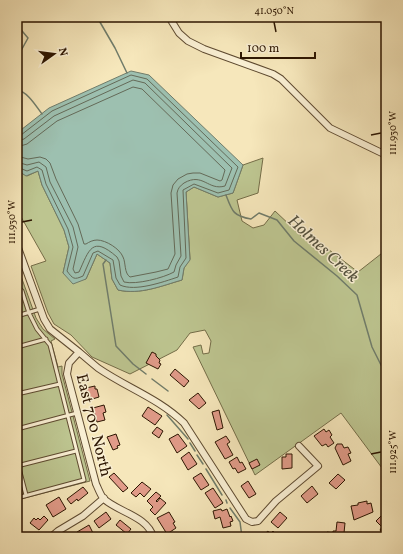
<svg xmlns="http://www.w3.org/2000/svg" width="403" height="554" viewBox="0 0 403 554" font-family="Vollkorn,serif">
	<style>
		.green { fill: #bdc590; stroke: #746d48 }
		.water { fill: #9dc0b0; stroke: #707c6a }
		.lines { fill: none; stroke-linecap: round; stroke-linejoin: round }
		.shore { stroke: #646a58; stroke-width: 1 }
		.stream { stroke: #707c6a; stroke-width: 1.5 }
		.building { fill: #e19b89; stroke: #2c1501 }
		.lane-casing { stroke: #5e4a30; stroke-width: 5 }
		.street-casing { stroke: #5e4a30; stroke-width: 8 }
		.lane { stroke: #f9efd3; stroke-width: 3 }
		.street { stroke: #f9efd3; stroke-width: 6 }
		.ticks { fill: none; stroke: #2c1501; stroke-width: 1.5 }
		.labels { text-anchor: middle; stroke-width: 3; stroke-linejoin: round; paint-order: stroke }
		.street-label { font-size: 16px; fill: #2c1501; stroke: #f9efd3 }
		.water-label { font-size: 17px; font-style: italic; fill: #54513e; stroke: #f9efd3 }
		.neatline { fill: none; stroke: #2c1501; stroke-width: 1.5 }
		.ticks-label { font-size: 10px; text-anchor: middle; fill: #2c1501 }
	</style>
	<rect width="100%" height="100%" fill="#f6e7bb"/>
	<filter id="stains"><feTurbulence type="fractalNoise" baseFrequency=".005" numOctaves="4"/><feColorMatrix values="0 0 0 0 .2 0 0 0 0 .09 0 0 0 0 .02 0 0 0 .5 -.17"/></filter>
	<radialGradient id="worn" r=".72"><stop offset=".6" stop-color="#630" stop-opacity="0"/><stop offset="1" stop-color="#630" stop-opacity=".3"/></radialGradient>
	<path class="green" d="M263,158l-5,35 -21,7 5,21 11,7 11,-3 11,-14 35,33 10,-1 38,29 28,-22v227l-4,-9 -41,-55 -86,62 -62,-128 8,-2 2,9 6,-1 2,-12 -6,-11 -15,3 -13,17 -47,24 -38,-17 -21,-22 -17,-11 -6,-11 -17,-47 15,-5 -26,-46 -3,-10v-35l10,6 11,-5 4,14 22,45 5,17 -6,26 23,6 11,-25 13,9 2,16 6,11c22,5 43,-4 64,-10l2,-12 6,-9 -4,-67 8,-5 24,10 15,-4 10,-28z
		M17,265l19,53 7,11 12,10 -4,2 7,26 4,-1v8l28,107 -73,19z"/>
	<path class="water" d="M131,71l18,4 94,90 -10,28 -15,4 -24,-10 -8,5 4,68 -6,8 -2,12c-21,6 -42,15 -64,10l-6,-11 -2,-16 -13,-9 -11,25 -13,5 -10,-11 6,-26 -5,-17 -22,-45 -4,-14 -12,5 -9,-6v-37l32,-25z"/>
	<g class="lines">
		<path class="shore" d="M17,136l4,-1 31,-24 79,-36 16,4 91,88 -9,23 -11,3 -24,-9 -11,6 3,68 -6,9 -2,10c-15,5 -43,15 -58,8l-4,-7 -3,-18 -15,-9 -5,2 -10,23c-9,4 -10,3 -16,-5l6,-24 -5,-18 -22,-45 -4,-14 -5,-3 -10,4 -10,-4
			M17,141l7,-2 30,-23 79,-36 12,3 87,85 -7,18c-17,5 -22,-14 -41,-3 -4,3 -6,5 -7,10l4,63 -5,9 -2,7c-11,6 -38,13 -50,10l-3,-6 -2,-15 -2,-4c-25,-22 -28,-7 -38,15l-4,1 -2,-4 5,-22 -5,-20 -23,-45 -4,-15 -7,-5 -12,3 -10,-3
			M17,147l10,-3 30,-23 76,-34 9,2 83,81 -3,10 -2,1 -20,-8h-7l-6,1 -9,5 -5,6 -2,8 4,61 -7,15 -12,3 -26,5c-6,-4 -4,-14 -7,-20 -3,-8 -17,-17 -26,-17 -4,0 -8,2 -11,4h-2l-6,-20 -22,-45 -6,-16 -4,-4 -6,-2 -12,2 -11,-3"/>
		<path class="stream" d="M97,17l18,31 12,25
			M17,25l11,13 -11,20
			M17,90c10,1 19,16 25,24
			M226,195c6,16 7,21 25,24l8,-6 18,7 17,21 43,35 20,19 15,52 14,28
			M106,260l-3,4 13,82 17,18 13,10
			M152,379l16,12
			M167,415l21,24
			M190,443l5,8
			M197,455l6,9
			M206,469l16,26
			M226,500l1,3
			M230,508l10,14 2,15"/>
	</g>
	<path class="building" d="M152,352l4,2v2l4,4 -1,3 2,1 -3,5 -12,-6z
		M175,369l14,12 -5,6 -14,-12z
		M95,386v3h2l2,8 -10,3 -3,-12z
		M198,393l8,10 -7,6 -10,-9z
		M104,405l2,7 -3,1 2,7 -8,2 -4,-14z
		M148,407l14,9 -7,9 -13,-9z
		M219,410l4,18 -6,2 -5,-18z
		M157,427l6,4 -4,7 -7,-5z
		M324,429l2,3 3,-2 3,5 -2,2 4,6 -6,4 -2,-3 -4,2 -8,-10z
		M116,434l4,11 -3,1 1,2 -5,2 -6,-13z
		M178,434l9,12 -10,7 -8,-14z
		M226,436l4,6 -3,2 6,11 -8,4 -10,-17z
		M337,444h5l2,4 4,-1 3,6 -3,1 3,7 -8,4 -8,-17z
		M189,452l8,12 -9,6 -7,-12z
		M286,454h6v14l-10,1v-12h4z
		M237,457l3,6 2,-1 4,7 -8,4 -3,-5 -2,1 -4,-7z
		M257,459l3,6 -8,4 -3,-6z
		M114,473l14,15 -5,4 -14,-15z
		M201,473l8,12 -8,5 -8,-12z
		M338,474l7,6 -9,9 -7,-6z
		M248,481l8,13 -7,4 -8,-12z
		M142,482l9,7 -7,8 -4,-4 -4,4 -5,-4z
		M312,486l6,8 -11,9 -6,-7z
		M83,487l5,6 -10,8 -1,-2 -6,5 -4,-5z
		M213,488l10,15 -8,5 -10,-15z
		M156,492l5,4 -5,5 1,1 3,-4 6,5 -11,12 -5,-5 3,-3 -6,-6z
		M59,497l7,12 -13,8 -7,-12z
		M367,501v3l4,-1 2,9 -19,8 -3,-14 7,-1v-2z
		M221,509l1,2 5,-2 3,8 1,-1 2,5 -3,1 1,4 -8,2 -3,-11 -5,2 -2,-8z
		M106,512l5,7 -12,9 -5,-7z
		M169,512l6,10 -2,1 3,5 -9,6 -10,-16z
		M280,512l7,6 -9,10 -7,-6z
		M382,515l4,3v13l-3,3 -3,-4 2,-3 -6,-6z
		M44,516l4,4 -9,10 -9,-7 4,-5 2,2 2,-2 2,2z
		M120,520l11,9 -4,5 -11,-9z
		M337,522l8,1 -1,10h4v4h-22l1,-5 6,1v-2h3z
		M89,525l4,8 -6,4h-8l-2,-5z
		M268,531l2,3 3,-3 4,5 -2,1h-14z"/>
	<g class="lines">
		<g class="lane-casing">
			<path id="lane" d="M17,286l5,5 7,22 8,16 13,16 34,135 -67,18
				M17,316l23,-7
				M17,347l29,-8
				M17,394l43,-10
				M17,429l60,-16
				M17,461l9,34
				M17,466l59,-15"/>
		</g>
		<g class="street-casing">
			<path id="street" d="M169,17l10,16 9,8 16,8 69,25 8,5 49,49 56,27
				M17,245l27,74 6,10 29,23 -10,11 -2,11 29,110c2,4 4,10 7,14 12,13 45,18 50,39
				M79,352c7,6 13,11 19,16 29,20 60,30 86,55l62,96 6,3 6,-1 18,-20 42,-35 -19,-20
				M51,537l7,-6 25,-15 21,-18"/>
		</g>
		<use href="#lane" class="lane"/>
		<use href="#street" class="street"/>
	</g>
	<path class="ticks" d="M274,22l2,10M371,135l10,-2M22,222l10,-2M371,454l10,-2"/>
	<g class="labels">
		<g class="street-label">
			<text transform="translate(95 425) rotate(76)" y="6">East 700 North</text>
		</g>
		<g class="water-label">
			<text transform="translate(324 248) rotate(43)" y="6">Holmes Creek</text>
		</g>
	</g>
	<rect width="403" height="554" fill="none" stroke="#f6e7bb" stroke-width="44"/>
	<g transform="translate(54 54) rotate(76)" stroke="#f9efd3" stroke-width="3" paint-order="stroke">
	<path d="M0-3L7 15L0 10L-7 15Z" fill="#2c1501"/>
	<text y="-6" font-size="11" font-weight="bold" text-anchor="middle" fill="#2c1501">N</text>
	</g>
	<path d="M241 52v6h74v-6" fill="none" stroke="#2c1501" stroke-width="2"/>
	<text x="247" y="52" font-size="12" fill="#2c1501" stroke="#f9efd3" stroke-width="3" paint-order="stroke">100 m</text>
	<rect x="22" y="22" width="359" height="510" class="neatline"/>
	<g class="ticks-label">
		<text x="274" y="14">41.050°N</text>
		<text transform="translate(392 133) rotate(-90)" y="4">111.930°W</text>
		<text transform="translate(11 222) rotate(-90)" y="4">111.930°W</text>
		<text transform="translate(392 452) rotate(-90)" y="4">111.925°W</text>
	</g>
	<rect width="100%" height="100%" filter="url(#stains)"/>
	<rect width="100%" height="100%" fill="url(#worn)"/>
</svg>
